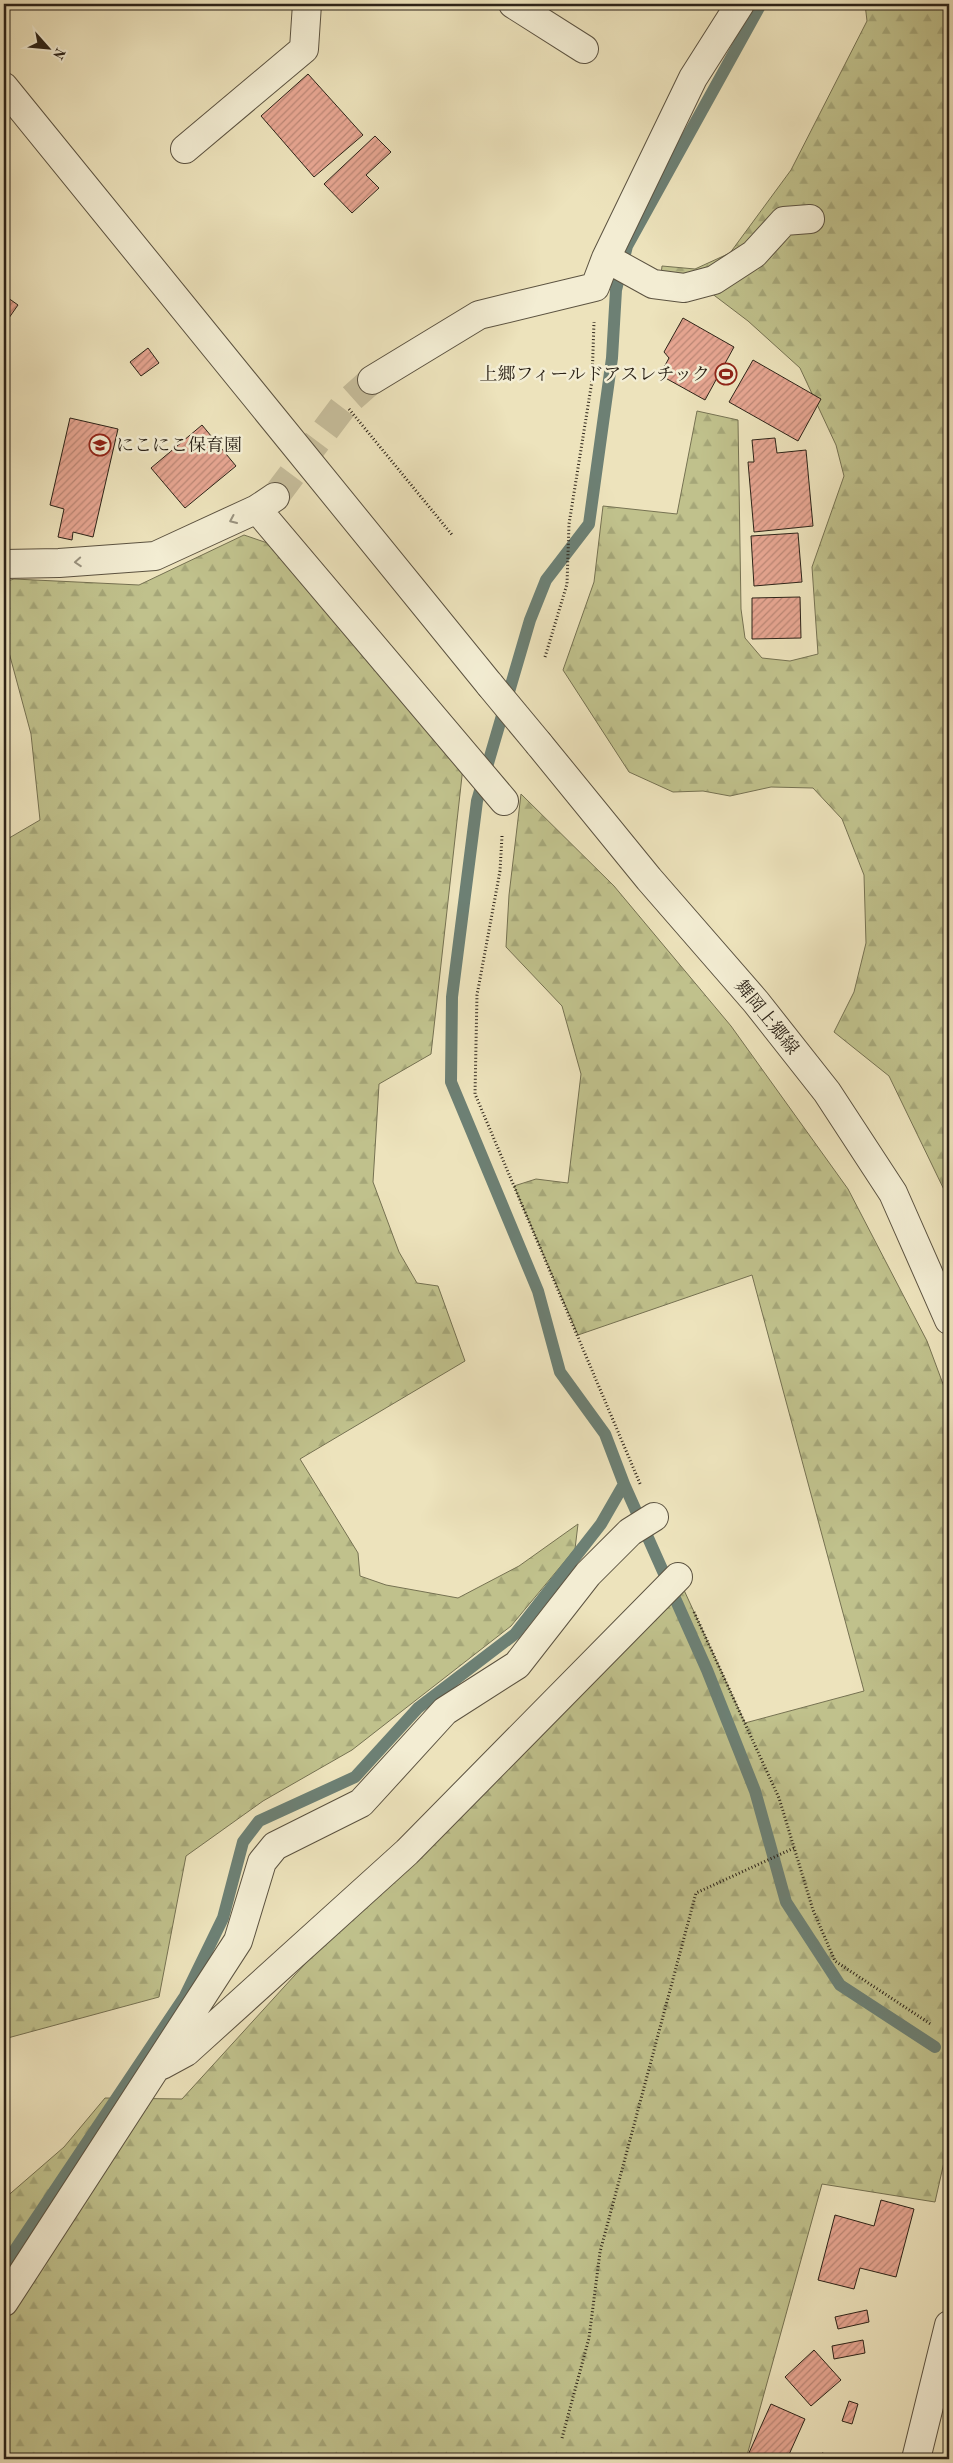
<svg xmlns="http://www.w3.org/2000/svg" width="953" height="2463" viewBox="0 0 953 2463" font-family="'Old Standard TT','Noto Serif JP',serif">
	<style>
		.forest { fill: url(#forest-firs); stroke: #767252 }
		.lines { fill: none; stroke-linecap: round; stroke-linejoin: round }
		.stream { stroke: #6d8074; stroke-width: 12 }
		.building { fill: url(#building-hatch); stroke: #2c2318 }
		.minor-tunnel { stroke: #c6bd9b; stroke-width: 28; stroke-dasharray: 28 14; stroke-linecap: butt }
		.minor-casing { stroke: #5c5341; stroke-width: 30 }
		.path { stroke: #2c2318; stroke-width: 3; stroke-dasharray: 1 2.5; stroke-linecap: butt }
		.minor { stroke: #f3edd3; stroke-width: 28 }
		.minor-bridge-casing { stroke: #5c5341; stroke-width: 30; stroke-linecap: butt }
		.minor-bridge { stroke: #f3edd3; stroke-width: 28 }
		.oneway { stroke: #99927f }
		.labels { text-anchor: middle; stroke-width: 5; stroke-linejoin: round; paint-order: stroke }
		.poi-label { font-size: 18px; fill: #2c2318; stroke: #f3edd3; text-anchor: end }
		.street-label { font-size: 18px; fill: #2c2318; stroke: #f3edd3 }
	</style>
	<defs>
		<pattern id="forest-firs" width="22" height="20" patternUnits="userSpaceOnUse" patternTransform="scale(1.25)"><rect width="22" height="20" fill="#c0c18c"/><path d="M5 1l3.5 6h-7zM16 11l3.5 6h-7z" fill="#a5a678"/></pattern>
		<pattern id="building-hatch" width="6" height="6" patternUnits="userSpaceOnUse" patternTransform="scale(1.25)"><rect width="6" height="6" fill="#e7a692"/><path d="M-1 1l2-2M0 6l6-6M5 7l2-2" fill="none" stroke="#bb8776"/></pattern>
	</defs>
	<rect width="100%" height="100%" fill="#ede3bc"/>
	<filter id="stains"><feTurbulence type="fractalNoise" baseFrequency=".004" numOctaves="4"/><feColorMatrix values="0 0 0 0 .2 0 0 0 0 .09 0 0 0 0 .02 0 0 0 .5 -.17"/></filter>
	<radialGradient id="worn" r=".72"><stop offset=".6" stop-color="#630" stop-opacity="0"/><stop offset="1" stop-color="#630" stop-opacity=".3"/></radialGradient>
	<path class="forest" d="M865,4h84v1196l-60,-124 -55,-44 20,-40 12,-49 -2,-68 -22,-56 -29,-31 -42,-1 -41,9 -27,-5 -30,1 -44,-20 -66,-102 31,-88 9,-76 74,8 20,-103 41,9 3,189 4,29 17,20 28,3 28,-7 -6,-87 32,-91 -8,-31 -36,-77 -52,-47 -58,-44 -29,-2 1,-9 33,3 35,-16 61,-83 76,-149z
		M244,535l38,13 181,219 -32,287 -52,30 -6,98 26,70 18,31 21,3 27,75 -165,98 58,94 2,23 26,9 72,13 61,-32 59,-42 -3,25 -64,77 -159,124 -89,51 -77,55 -27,141 -155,42v-1198l36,-21 -9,-86 -27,-100v-52l10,-3 125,6z
		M521,794l93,92 117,140 117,163 79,152 22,59v740l-14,62 -113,-18 -76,275h-742v-260l60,-52 41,-49 77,1 225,-247 271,-275 67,146 119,-32 -112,-416 -174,60 -64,-149 22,-7 32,4 13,-109 -19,-68 -56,-59 3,-52z"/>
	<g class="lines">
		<path class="stream" d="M624,1484l83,186 48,121 31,111 54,83 95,62
			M4,2266l181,-270 38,-78 20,-76 16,-21 96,-44 63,-69 97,-74 86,-110 23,-40 -19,-50 -45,-62 -22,-81 -87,-209 1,-85 25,-196 53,-181 16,-40 43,-56 23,-166 4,-68 11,-44 134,-242"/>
	</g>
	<path class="building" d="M308,74l55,61 -49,42 -53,-61z
		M375,136l16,16 -25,23 13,13 -27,25 -28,-29z
		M4,295l14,10 -14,20z
		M683,318l51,29 -29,53 -45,-25 9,-17 -5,-6z
		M148,348l11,15 -18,13 -11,-14z
		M753,360l68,39 -23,42 -69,-39z
		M70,418l48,11 -25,108 -20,-5 -1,8 -14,-3 6,-28 -14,-4z
		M202,425l34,41 -51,42 -34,-40z
		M775,438l2,15 29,-3 7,76 -59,6 -6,-70h6l-2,-22z
		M798,533l4,49 -48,4 -3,-50z
		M800,597l1,41 -49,1v-41z
		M881,2200l33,9 -18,68 -36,-9 -6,21 -36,-9 17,-65 39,11z
		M867,2310l2,12 -31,7 -3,-12z
		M863,2340l2,13 -31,6 -2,-13z
		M814,2350l27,30 -30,26 -26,-29z
		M849,2401l9,3 -6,20 -10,-3z
		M771,2404l34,15 -18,40h-29l-10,-4z
		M822,2453l23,6h-24z"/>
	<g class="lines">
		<path class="minor-tunnel" d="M275,497l70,-93 27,-24"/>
		<g class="minor-casing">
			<path id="minor" d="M513,4l71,45
				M4,87l486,598
				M185,149l119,-100 3,-45
				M606,258l47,26 31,4 30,-8 40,-26 30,-33 26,-2
				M372,380l107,-65 116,-28 11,-29 87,-180 47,-74
				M257,509l247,292
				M4,564l55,-1 96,-7 102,-47 18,-12
				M539,744l110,135 107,123 71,90 66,101 56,127
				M162,2065l24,-13 221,-200 271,-275
				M4,2302l234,-361 24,-79 13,-16 86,-43 84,-92 72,-46 71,-91 42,-42 24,-15
				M916,2459l33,-134"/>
		</g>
		<path class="path" d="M349,409l104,127
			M545,657l22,-73 2,-60 23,-143 2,-59
			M502,836l-2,35 -23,124 -2,99 166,392
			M694,1612l85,186 34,112 22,51 97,64
			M562,2438l27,-100 11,-86 96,-359 98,-45"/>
		<use href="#minor" class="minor"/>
		<g class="minor-bridge-casing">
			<path id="minor-bridge" d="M490,685l49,59"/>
		</g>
		<use href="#minor-bridge" class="minor-bridge"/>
	</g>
	<defs><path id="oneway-chevron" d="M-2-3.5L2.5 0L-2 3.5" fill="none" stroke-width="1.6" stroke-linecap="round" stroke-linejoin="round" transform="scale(1.25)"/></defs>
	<g class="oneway">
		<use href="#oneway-chevron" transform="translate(233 520) rotate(156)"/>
		<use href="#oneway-chevron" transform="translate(78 562) rotate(176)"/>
	</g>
	<defs>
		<g id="stadium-ring" transform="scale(1.125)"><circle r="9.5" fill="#f3edd3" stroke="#8f2418" stroke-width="1.5"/><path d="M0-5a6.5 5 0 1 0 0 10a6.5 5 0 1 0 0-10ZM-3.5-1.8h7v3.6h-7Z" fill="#8f2418"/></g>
		<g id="school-ring" transform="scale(1.125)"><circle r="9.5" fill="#f3edd3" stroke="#8f2418" stroke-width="1.5"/><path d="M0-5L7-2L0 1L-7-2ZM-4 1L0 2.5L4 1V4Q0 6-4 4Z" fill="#8f2418"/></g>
	</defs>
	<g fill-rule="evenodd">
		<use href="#stadium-ring" x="726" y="374"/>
		<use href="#school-ring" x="100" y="445"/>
	</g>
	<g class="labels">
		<g class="poi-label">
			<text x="710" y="380">上郷フィールドアスレチック</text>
			<text x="116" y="451" text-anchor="start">にこにこ保育園</text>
		</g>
		<g class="street-label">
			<text transform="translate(767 1017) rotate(51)" y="6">舞岡上郷線</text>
		</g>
	</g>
	<rect width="953" height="2463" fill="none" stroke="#ede3bc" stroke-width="20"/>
	<rect x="5" y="5" width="943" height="2453" fill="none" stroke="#2c2318" stroke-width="2.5"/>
	<rect x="10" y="10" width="933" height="2443" fill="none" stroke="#2c2318"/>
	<g transform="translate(48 48) rotate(117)" stroke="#f3edd3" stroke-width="4" paint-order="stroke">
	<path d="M0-4L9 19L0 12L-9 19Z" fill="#2c2318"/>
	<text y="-8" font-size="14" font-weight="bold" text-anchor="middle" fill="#2c2318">N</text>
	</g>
	<rect width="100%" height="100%" filter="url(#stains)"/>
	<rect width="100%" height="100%" fill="url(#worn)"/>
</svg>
